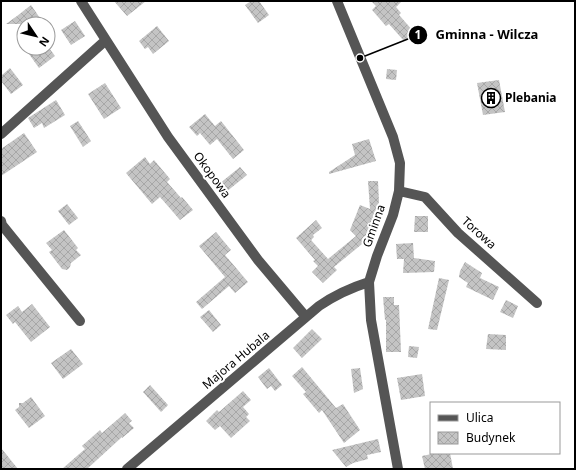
<svg xmlns="http://www.w3.org/2000/svg" width="576" height="470" viewBox="0 0 576 470" font-family="'Noto Sans',sans-serif">
	<style>
		.building { fill: url(#building-cross-hatch) }
		.lines { fill: none; stroke-linecap: round; stroke-linejoin: round }
		.minor { stroke: #555; stroke-width: 10 }
		.labels { text-anchor: middle; stroke-width: 4; stroke-linejoin: round; paint-order: stroke }
		.poi-label { font-size: 12px; font-weight: bold; fill: #000; stroke: #fff; text-anchor: start }
		.street-label { font-size: 12px; fill: #000; stroke: #fff }
		.leader { fill: none; stroke: #000; stroke-width: 1.5 }
		.callout-dot { fill: #000; stroke: #fff; stroke-width: 1.5 }
		.mark-label { font-size: 12px; text-anchor: middle; font-weight: bold; fill: #fff }
		.callout-label { font-size: 13px; text-anchor: middle; font-weight: bold; fill: #000; stroke: #fff; stroke-width: 4; stroke-linejoin: round; paint-order: stroke }
	</style>
	<defs>
		<pattern id="building-cross-hatch" width="8" height="8" patternUnits="userSpaceOnUse"><rect width="8" height="8" fill="#c4c4c4"/><path d="M0 0l8 8M0 8l8-8" fill="none" stroke="#a7a7a7"/></pattern>
	</defs>
	<rect width="100%" height="100%" fill="#fff"/>
	<path class="building" d="M114,1h32l-19,15z
		M251,1h8l10,14 -11,8 -13,-18z
		M371,1h31l-6,6 5,6 -2,2 15,17 -10,9 -15,-17 -3,2 -14,-16 4,-4z
		M31,5l13,19h-38l11,-8z
		M75,21l10,15 -14,9 -10,-15z
		M157,26l12,15 -16,13 -5,-7 -3,2 -6,-8z
		M37,48h12l6,8 -16,12 -10,-14z
		M10,68l13,17 -12,9 -10,-13v-5z
		M387,69l10,1 -1,10 -10,-1z
		M499,80l6,32 -22,3 -6,-32z
		M105,83l16,25 -17,11 -16,-25z
		M56,100l9,15 -21,13 -2,-5 -8,5 -6,-10z
		M205,114l10,12 6,-5 23,29 -11,9 -16,-20 -7,6 -10,-12 -3,3 -8,-9z
		M78,121l13,20 -8,6 -13,-21z
		M24,133l13,19 -36,24v-27z
		M369,139l7,22 -47,13v-2l26,-17 -3,-11z
		M145,157l5,7 4,-4 16,19 -3,3 14,16 1,-1 11,13 -13,10 -20,-23 -8,7 -26,-31z
		M240,167l7,8 -21,17 -7,-8z
		M368,181h10l1,21 -17,43v-1l-28,23 3,3 -14,13 -11,-11 6,-6 -5,-5 2,-1 -19,-22 20,-18 6,8 -9,7 1,2 -3,3 17,19 28,-23 -6,-6 10,-25 10,4z
		M67,204l11,14 -9,7 -11,-14z
		M415,216h13v16h-14z
		M64,230l14,18 -2,2 5,5 -10,8 -1,4 -3,3 -5,-1 -3,-4 -10,-13 3,-2 -6,-7z
		M216,232l15,18 -6,5 23,27 -13,11 -6,-7 -27,23 -6,-7 29,-25 -26,-31z
		M413,243l1,15 21,3 -1,11 -31,1 1,-14h-7l-1,-15z
		M465,262l17,11 -2,5 19,9 -6,13 -27,-13 2,-4 -9,-6 1,-6z
		M439,278l10,2 -12,50 -9,-1z
		M383,297h11v8h5l2,47h-15v-32h-1z
		M506,300l12,6 -5,12 -13,-6z
		M32,304l18,23 -19,15 -16,-20 -2,2 -7,-9 12,-9 4,6z
		M209,310l12,15 -8,7 -13,-15z
		M312,329l10,10 -20,19 -9,-10z
		M488,334l18,1v15l-20,-1z
		M409,346l10,1 -2,11 -9,-1z
		M71,349l12,15 -20,15 -12,-16z
		M302,367l34,41 7,-4 17,26 -16,13 -22,-33 -3,3 -16,-19 3,-2 -14,-16z
		M269,368l13,17 -7,6 -4,-5 -4,3 -9,-12z
		M360,368l3,21 -9,4 -3,-24z
		M422,374l3,22 -24,4 -4,-22z
		M150,385l18,20 -7,7 -18,-20z
		M243,391l8,9 -8,7 6,7 -3,3 4,4 -19,17 -11,-12 -5,4 -9,-9 11,-11 2,2z
		M31,397l14,19 -16,12 -14,-18 4,-3v-4h4z
		M125,413l7,8 -3,2 5,5 -12,10v-1l-35,32h-25l23,-20 -3,-3 18,-16 2,3z
		M378,439l3,13 -14,3 1,4 -15,4 -7,4 -14,-17z
		M1,448l17,21h-17z
		M436,453h14l3,16h-28l-3,-13z"/>
	<g class="lines">
		<path class="minor" d="M81,1l87,136 90,123 48,57
			M337,1l56,136 7,26 -1,28 -6,24 -16,41 -8,26 2,38 27,149
			M1,134l105,-94
			M399,191l26,6 33,36 79,70
			M1,221l1,4 78,96
			M127,469l192,-163c16,-11 31,-18 50,-24"/>
	</g>
	<defs>
		<g id="building-ring" transform="scale(1)"><circle r="9.5" fill="#fff" stroke="#000" stroke-width="1.5"/><path d="M-4-6H4V6H1V3H-1V6H-4ZM-2.5-4.3h1.7v1.8h-1.7ZM.8-4.3h1.7v1.8H.8ZM-2.5-1h1.7V.8h-1.7ZM.8-1h1.7V.8H.8Z" fill="#000"/></g>
	</defs>
	<g fill-rule="evenodd">
		<use href="#building-ring" x="491" y="98"/>
	</g>
	<g class="labels">
		<g class="poi-label">
			<text x="505" y="102">Plebania</text>
		</g>
		<g class="street-label">
			<text transform="translate(212 175) rotate(54)" y="4">Okopowa</text>
			<text transform="translate(374 226) rotate(-70)" y="4">Gminna</text>
			<text transform="translate(479 233) rotate(42)" y="4">Torowa</text>
			<text transform="translate(236 360) rotate(-40)" y="4">Majora Hubala</text>
		</g>
	</g>
	<path class="leader" d="M360 58L418 35"/>
	<g class="callout-dot">
		<circle cx="360" cy="58" r="4"/>
		<circle cx="418" cy="35" r="10"/>
	</g>
	<g class="mark-label">
		<text x="418" y="39">1</text>
	</g>
	<g class="callout-label">
		<text x="487" y="39">Gminna - Wilcza</text>
	</g>
	<rect width="576" height="470" fill="none" stroke="#000000" stroke-width="4"/>
	<rect x="430" y="402" width="130" height="52" fill="#ffffff" stroke="#999999"/>
	<rect x="438" y="415" width="20" height="6" fill="#555555" stroke="#999999"/>
	<text x="466" y="422" font-size="12" fill="#000000">Ulica</text>
	<rect x="438" y="432" width="20" height="12" fill="url(#building-cross-hatch)" stroke="#999999"/>
	<text x="466" y="442" font-size="12" fill="#000000">Budynek</text>
	<g transform="translate(36 36) rotate(125)"><circle r="19" fill="#ffffff" stroke="#999999"/>
	<path d="M0-3L7 15L0 10L-7 15Z" fill="#000000"/>
	<text y="-6" font-size="11" font-weight="bold" text-anchor="middle" fill="#000000">N</text>
	</g>
</svg>
